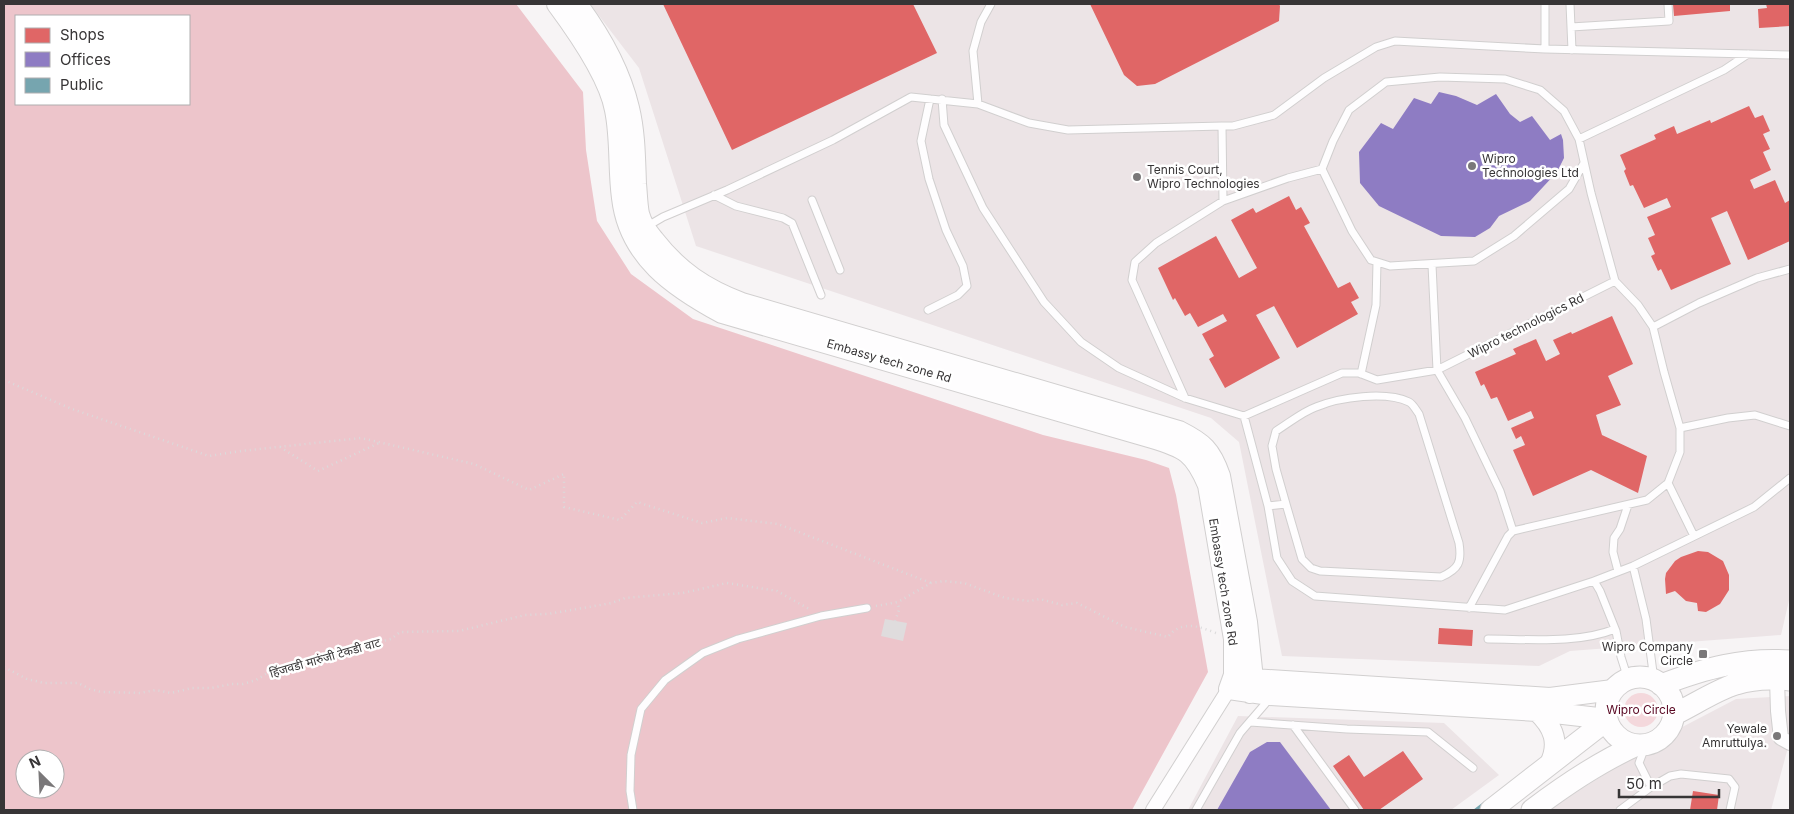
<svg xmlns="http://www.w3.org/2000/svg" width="1794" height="814" viewBox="0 0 1794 814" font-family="Inter,'Noto Sans Devanagari',sans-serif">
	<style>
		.built { fill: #ece4e6 }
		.green { fill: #f4d8dc }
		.forest { fill: #edc5cb; fill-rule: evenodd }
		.shops { fill: #e06666 }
		.offices { fill: #8e7cc3 }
		.public { fill: #76a5af }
		.building { fill: #dfdcdd }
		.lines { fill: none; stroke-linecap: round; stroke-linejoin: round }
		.lane-casing { stroke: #d1cfcf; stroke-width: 9 }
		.street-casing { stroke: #d1cfcf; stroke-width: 16 }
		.secondary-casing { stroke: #d1cfcf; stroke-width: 22 }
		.primary-casing { stroke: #d1cfcf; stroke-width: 23 }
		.path { stroke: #dbdadb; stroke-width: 2.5; stroke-dasharray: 1 4; stroke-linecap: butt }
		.lane { stroke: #fefdfe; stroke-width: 7 }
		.street { stroke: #fefdfe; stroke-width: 14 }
		.secondary { stroke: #fefdfe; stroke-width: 20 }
		.primary { stroke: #fefdfe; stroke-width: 21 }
		.poi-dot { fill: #7a7879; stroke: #fff; stroke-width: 2 }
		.labels { text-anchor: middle; stroke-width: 5; stroke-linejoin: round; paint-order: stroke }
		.poi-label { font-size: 12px; fill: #373536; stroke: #fff; text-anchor: start }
		.street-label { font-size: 12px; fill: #373536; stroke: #fff }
		.park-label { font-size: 12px; fill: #580621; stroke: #fff }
	</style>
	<rect width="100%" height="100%" fill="#f7f4f5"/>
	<path class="built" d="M590,4h1200v592l-9,39 -211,16 -31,15 -257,-10 -43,-214 -28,-24 -515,-172 -57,-178z
		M1790,696v44l-19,70h-223l119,-75 69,-36z
		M1238,716l206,7 55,52 -48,35h-263z"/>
	<path class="green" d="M1624 710a17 17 0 1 1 34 0a17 17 0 1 1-34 0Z"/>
	<path class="forest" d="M4,4h512l67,88 3,58 11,71 34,53 62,45 350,116 103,25 23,8 7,27 32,177 -76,138h-1128zM16,16h173v88h-173zM25,759h30v30h-30z"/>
	<path class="shops" d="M663,4h250l24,49 -205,97z
		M1090,4h189l1,2 -1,15 -124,63 -18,2 -13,-11z
		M1673,4h57v7l-56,5z
		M1766,4h24v22l-31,2 -1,-19 9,-1z
		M1749,106l6,12 8,-3 7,16 -7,3 7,15 -7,3 8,18 -21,10 4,9 21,-9 10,23 5,-3v41l-42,19 -21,-49 -16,7 20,46 -60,26 -10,-21 -3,2 -7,-15 4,-2 -7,-16 7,-3 -8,-18 24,-10 -4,-9 -23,10 -11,-23 -3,1 -6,-15 2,-2 -6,-14 36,-16 -2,-4 20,-9 3,8 33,-14 1,3z
		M1289,196l7,14 5,-3 9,16 -6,3 34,62 12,-6 9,16 -8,4 7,12 -61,34 -23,-42 -18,9 24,43 -55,30 -16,-29 5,-3 -12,-22 25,-13 -4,-7 -25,13 -8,-14 -5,3 -10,-18 -2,2 -15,-32 58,-32 23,42 18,-10 -26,-48 22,-12 3,5z
		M1612,316l21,48 -25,12 13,29 -25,10 6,20 45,21 -9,37 -47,-23 -58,26 -20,-46 12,-5 -4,-9 -5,3 -5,-11 23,-10 -3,-7 -23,10 -11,-24 -6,2 -7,-15 -3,2 -6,-14 41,-18 -3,-5 23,-10 10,22 14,-7 -7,-14 18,-8 1,2z
		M1698,551l10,1 15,9 6,14v15l-9,14 -14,8 -8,-1 -1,-8 -11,-2 -11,-10 -9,3 -1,-15 1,-6 9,-12 6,-4z
		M1439,628l34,2 -1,16 -34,-2z
		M1403,751l20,28 -44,31h-15l-31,-44 16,-11 15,22z
		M1693,791l26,4 -2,15h-27z"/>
	<path class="offices" d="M1439,92l17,4 21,9 19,-11 14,20 10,8 12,-6 18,24 11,-6 2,6 1,18 -7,14 -27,29 -31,15 -9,12 -15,9 -34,-1 -62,-30 -19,-23 -1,-31 22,-29 12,6 21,-31 17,6z
		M1267,742h13l51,68h-114l33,-58z"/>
	<path class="public" d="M1486,800l8,10h-21z"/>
	<path class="building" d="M885,619l22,4 -4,18 -22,-5z"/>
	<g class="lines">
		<g class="lane-casing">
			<path id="lane" d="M1545,4v45
				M1570,4l2,46
				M1571,27l98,-6 -1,-17
				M942,99l2,26 39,83 61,94 37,40 38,26 66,30 59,18 24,90 9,52 15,23 23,15 190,14 89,-29 39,-15 121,-59 36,-29
				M978,104l-5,-53 8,-29 10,-18
				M1222,126l1,75
				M1579,139l145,-69 24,-16
				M1584,163l-15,26 -55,47 -40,25 -84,5 -19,-6 -19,-29 -30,-62 11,-28 16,-31 37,-28 54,-5 65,2 35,11 24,21 15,28 12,54 24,88 23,24 15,22 11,45 16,56
				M714,195l22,11 47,12 9,5 29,72
				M812,200l28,70
				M646,227l17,-10 64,-27 106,-50 78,-43 67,7 51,19 39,7 154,-4h11l41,-11 50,-37 52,-31 19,-6 150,8 245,6
				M1432,265l5,105 178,-89
				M928,310l30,-15 9,-9 -4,-20 -17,-36 -17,-51 -8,-38 9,-42
				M1653,327l46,-24 58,-25 33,-9
				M1361,374l15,-69 1,-43
				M1185,398l-53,-118 3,-18 21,-19 67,-42 65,-23 34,-9
				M1244,416l98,-43h17l18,7 60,-10 28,48 35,73 13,40
				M1668,483l26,53
				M1268,506l18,-2 -10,-35 -4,-23 4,-15c13,-8 26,-19 40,-24 24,-10 70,-16 93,-5 4,2 7,8 10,12l40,129c3,19 0,26 -18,34l-121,-6 -9,-3 -9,-9 -16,-55
				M1633,566l13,53 8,61
				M1618,571l-5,-19 1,-14 6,-9 8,-24
				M1594,581l6,10 16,40 5,26 7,22
				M1469,608l39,-72 5,-5 134,-31 21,-17 12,-31v-24l48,-10 27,-3 35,11
				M1488,639c40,0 90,5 127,-10
				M1250,722l97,7 81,3 45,36
				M1293,725l62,85
				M1651,787l19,-11 11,-2 48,5 6,8 -5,23
				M633,810l-3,-19 1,-36 10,-46 24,-29 38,-27 35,-14 83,-23 46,-8
				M1196,810l44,-77 25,-29 4,-6
				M1620,810l31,-23 -12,-24 6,-16"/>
		</g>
		<g class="street-casing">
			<path id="street" d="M1777,679l1,32 3,27 9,5
				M1153,810l76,-121"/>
		</g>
		<g class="secondary-casing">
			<path id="secondary" d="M557,4c20,27 52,73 58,106 6,29 3,59 7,88 7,59 52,89 100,115l430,125c33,10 42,14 56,47l26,154v36
				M577,4c23,31 43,66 52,104 6,25 6,50 7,76 1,9 1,20 3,30 3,11 8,17 15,26 24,31 51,49 88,63l437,128c24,12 32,19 41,45l27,146 6,57 -3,14
				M1537,711c17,16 23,32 13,53
				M1607,719l-70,-8 -267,-16 -41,-6 5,-14 19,4 297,19 63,-8"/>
		</g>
		<g class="primary-casing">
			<path id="primary" d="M1606 711a34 34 0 1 1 68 0a34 34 0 1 1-68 0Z
				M1661,685c45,-17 81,-27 129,-24
				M1673,715c19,-9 45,-26 63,-31 18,-6 36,-6 54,-4
				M1491,810l116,-90
				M1532,810c33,-25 67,-48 105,-65"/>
		</g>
		<path class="path" d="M4,380l68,29 137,47 32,-5 120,-13 113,26 55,26 35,-16v33l56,13 17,-18 65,21 25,-5 51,6 153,59
			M280,447l38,24 61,-28
			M876,606l22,-4 33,-19 13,-2 20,2 41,15 24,3 11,-2 22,6 15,-2 48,24 43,10c13,-17 30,-11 48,-4
			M895,621l4,-11 -1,-8
			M4,667l23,12 17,4h34l12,6 11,3 39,1 16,-3 15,3 21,-5h19l21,-4h11l13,-4 15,-9 18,-5 24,-4 30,-11 48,-12 9,-7 59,-1 66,-16 23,-1 64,-11 13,-5 58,-5 44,-10 50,8 32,18"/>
		<use href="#lane" class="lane"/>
		<use href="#street" class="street"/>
		<use href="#secondary" class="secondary"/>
		<use href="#primary" class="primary"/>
	</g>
	<g class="poi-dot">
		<circle cx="1472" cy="166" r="5"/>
		<circle cx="1137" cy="177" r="5"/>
		<rect x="1698" y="649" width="10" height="10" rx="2.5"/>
		<circle cx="1777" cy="736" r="5"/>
	</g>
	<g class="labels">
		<g class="poi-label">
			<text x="1482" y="163">Wipro<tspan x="1482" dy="14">Technologies Ltd</tspan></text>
			<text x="1147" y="174">Tennis Court,<tspan x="1147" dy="14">Wipro Technologies</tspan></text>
			<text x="1693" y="651" text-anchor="end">Wipro Company<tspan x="1693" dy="14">Circle</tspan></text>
			<text x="1767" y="733" text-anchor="end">Yewale<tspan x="1767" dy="14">Amruttulya.</tspan></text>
		</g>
		<g class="street-label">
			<text transform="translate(1526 326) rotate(-27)" y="4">Wipro technologics Rd</text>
			<text transform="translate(889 361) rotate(16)" y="4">Embassy tech zone Rd</text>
			<text transform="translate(1223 582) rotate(81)" y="4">Embassy tech zone Rd</text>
			<text transform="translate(325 658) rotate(-16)" y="4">हिंजवडी मारुंजी टेकडी वाट</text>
		</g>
		<g class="park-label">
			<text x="1641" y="714">Wipro Circle</text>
		</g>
	</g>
	<rect width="1794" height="814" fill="none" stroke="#373536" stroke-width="10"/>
	<rect x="15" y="15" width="175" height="90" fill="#ffffff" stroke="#afaeaf"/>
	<rect x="25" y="28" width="25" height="15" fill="#e06666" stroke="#afaeaf"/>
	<text x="60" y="40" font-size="15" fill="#373536">Shops</text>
	<rect x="25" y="52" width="25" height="15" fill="#8e7cc3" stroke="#afaeaf"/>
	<text x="60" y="65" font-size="15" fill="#373536">Offices</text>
	<rect x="25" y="78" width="25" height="15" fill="#76a5af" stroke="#afaeaf"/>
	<text x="60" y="90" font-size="15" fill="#373536">Public</text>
	<g transform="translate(40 774) rotate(336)"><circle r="24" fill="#ffffff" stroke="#afaeaf"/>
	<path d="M0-4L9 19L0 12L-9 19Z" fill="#7a7879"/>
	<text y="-8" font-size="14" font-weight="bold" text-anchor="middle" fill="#373536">N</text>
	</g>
	<path d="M1619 789v8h100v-8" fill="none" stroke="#373536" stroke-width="2.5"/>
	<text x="1626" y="789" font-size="15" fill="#373536" stroke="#ffffff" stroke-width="4" paint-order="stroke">50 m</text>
</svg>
